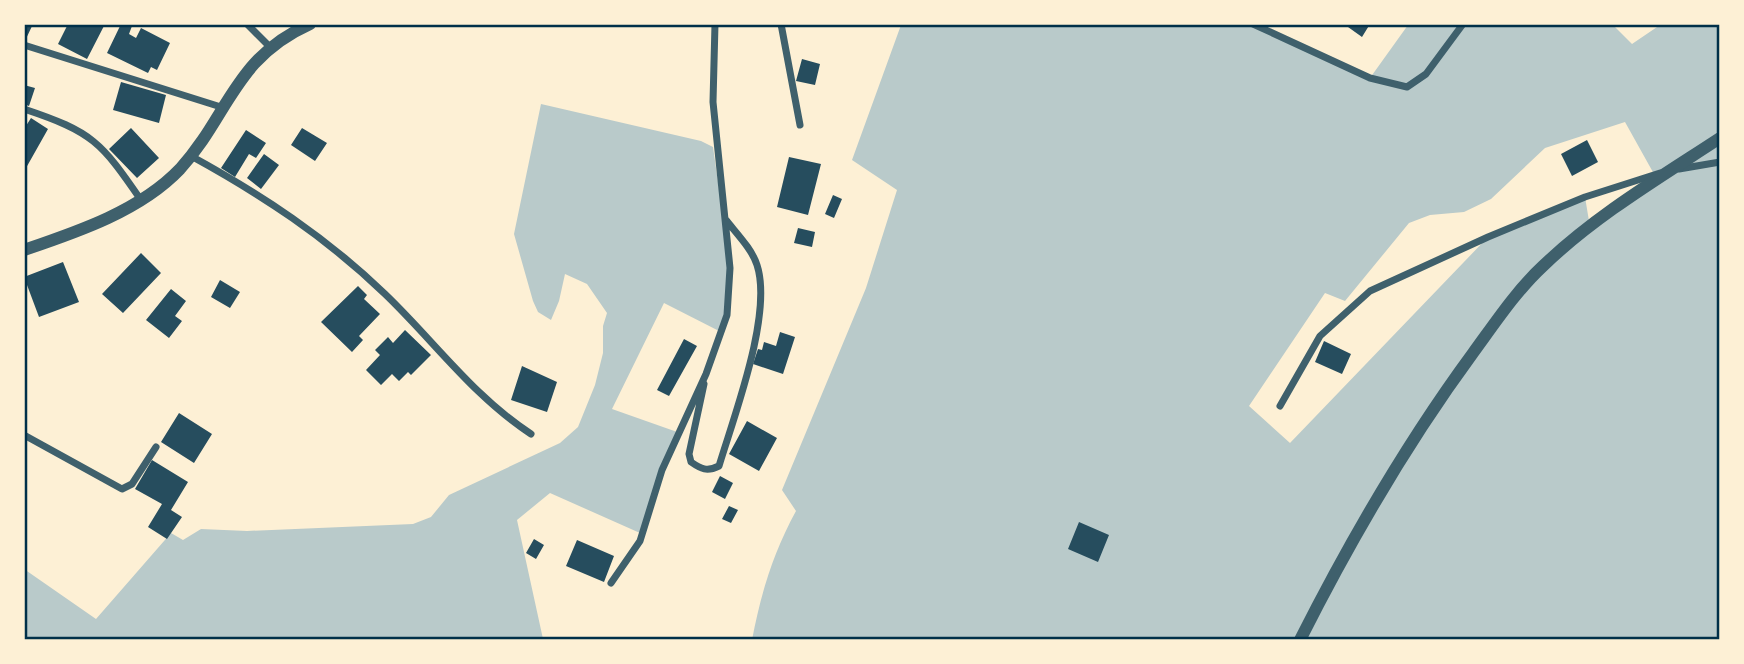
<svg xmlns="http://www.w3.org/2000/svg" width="1744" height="664" viewBox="0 0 1744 664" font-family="'Fira Sans',sans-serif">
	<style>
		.green { fill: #b9caca; fill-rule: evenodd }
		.building { fill: #264d5e }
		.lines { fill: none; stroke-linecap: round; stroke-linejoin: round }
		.minor { stroke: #3f606c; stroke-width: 7 }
		.tertiary { stroke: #3f606c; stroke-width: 12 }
		.neatline { fill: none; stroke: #003049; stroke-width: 2.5 }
	</style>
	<rect width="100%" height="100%" fill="#fdf0d5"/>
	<path class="green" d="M901,25h352l117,53 38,-53h205l19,19 28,-19h59v614l-967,1c9,-47 21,-87 44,-129l-14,-21 84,-202 31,-98 -45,-30zM1625,122l29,52 -65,47 -4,-24 -97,40 -198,206 -41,-37 76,-113 20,8 64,-78 21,-8 34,-3 27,-13 54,-51z
		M541,104l160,37 12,6 18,126 -10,59 -57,-29 -52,106 68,24 -40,100 -90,-40 -33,27 26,119h-518l-1,-70 72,50 75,-86 12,7 18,-11 46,2 166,-7 18,-7 18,-22 111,-52 18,-16 17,-42 8,-32v-27l4,-13 -20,-29 -22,-10 -6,27 -8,19 -13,-8 -5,-11 -19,-67z"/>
	<path class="building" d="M24,24h9l-9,19z
		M68,24h37l-18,35 -29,-15z
		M121,24l11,2 -3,8 7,4 5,-10 29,15 -13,27 -6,-3 -3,6 -41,-20z
		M1350,24h20l-8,13 -14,-10z
		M802,59l18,5 -5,21 -19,-4z
		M121,82l45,13 -7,28 -46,-13z
		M24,85l11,3 -6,18 -5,-2z
		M31,118l17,11 -22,39 -2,-39z
		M131,128l28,30 -22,20 -28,-29z
		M302,128l25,15 -12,18 -24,-16z
		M246,130l20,13 -10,15 -7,-4 -14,23 -14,-9z
		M1587,140l11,22 -26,14 -11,-22z
		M264,154l15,11 -18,24 -14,-11z
		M789,157l32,7 -13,51 -31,-8z
		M833,195l9,4 -8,19 -9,-4z
		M798,228l17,4 -3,15 -18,-4z
		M141,253l20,20 -38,40 -21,-19z
		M63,262l16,40 -40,15 -15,-40z
		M220,280l20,12 -10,16 -19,-11z
		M358,286l9,9 -3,4 16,15 -21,22 4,4 -11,12 -31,-30z
		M171,289l15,12 -11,15 7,5 -13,17 -23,-18z
		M405,330l26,25 -20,20 -3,-3 -9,9 -7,-7 -11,11 -15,-15 14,-15 -5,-5 13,-13 5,6z
		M780,332l15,5 -12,37 -30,-10 5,-15 4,1 2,-8 12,4z
		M684,339l13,7 -28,50 -12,-6z
		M1324,341l27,13 -9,20 -27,-12z
		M522,366l35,16 -10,30 -36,-12z
		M179,413l33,21 -18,29 -33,-21z
		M747,421l30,17 -18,33 -30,-17z
		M152,460l36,22 -17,28 11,7 -15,22 -19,-12 14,-23 -27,-15z
		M720,476l13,7 -8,16 -13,-7z
		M729,506l9,4 -7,13 -9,-4z
		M1079,522l30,13 -11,27 -30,-13z
		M534,539l10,6 -8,14 -10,-6z
		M577,540l37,16 -10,26 -38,-16z"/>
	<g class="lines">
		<path class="minor" d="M247,24l23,23
			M781,24l19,101
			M1253,24l117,54 37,9 19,-13 37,-50
			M24,45l197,62
			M24,109c69,23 77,33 117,91
			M191,156c71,39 135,81 194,138 49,47 88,102 146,140
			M1679,169l41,-7
			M704,384l-15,70 2,8c10,7 16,10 28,4 15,-50 54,-152 38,-201 -5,-16 -20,-31 -31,-45
			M1280,406l40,-70 50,-45 118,-54 97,-40 75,-24
			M24,435l98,54 10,-5 24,-37
			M611,583l29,-42 22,-71 44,-96 21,-59 3,-47 -17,-166 2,-78"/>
		<path class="tertiary" d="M24,250c53,-18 116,-39 156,-81 49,-54 54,-111 130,-145
			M1300,640c51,-101 106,-196 173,-287 22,-30 43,-62 70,-87 52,-50 116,-88 177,-128"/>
	</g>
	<rect width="1744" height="664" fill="none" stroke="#fdf0d5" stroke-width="52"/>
	<rect x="26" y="26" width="1692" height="612" class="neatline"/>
</svg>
